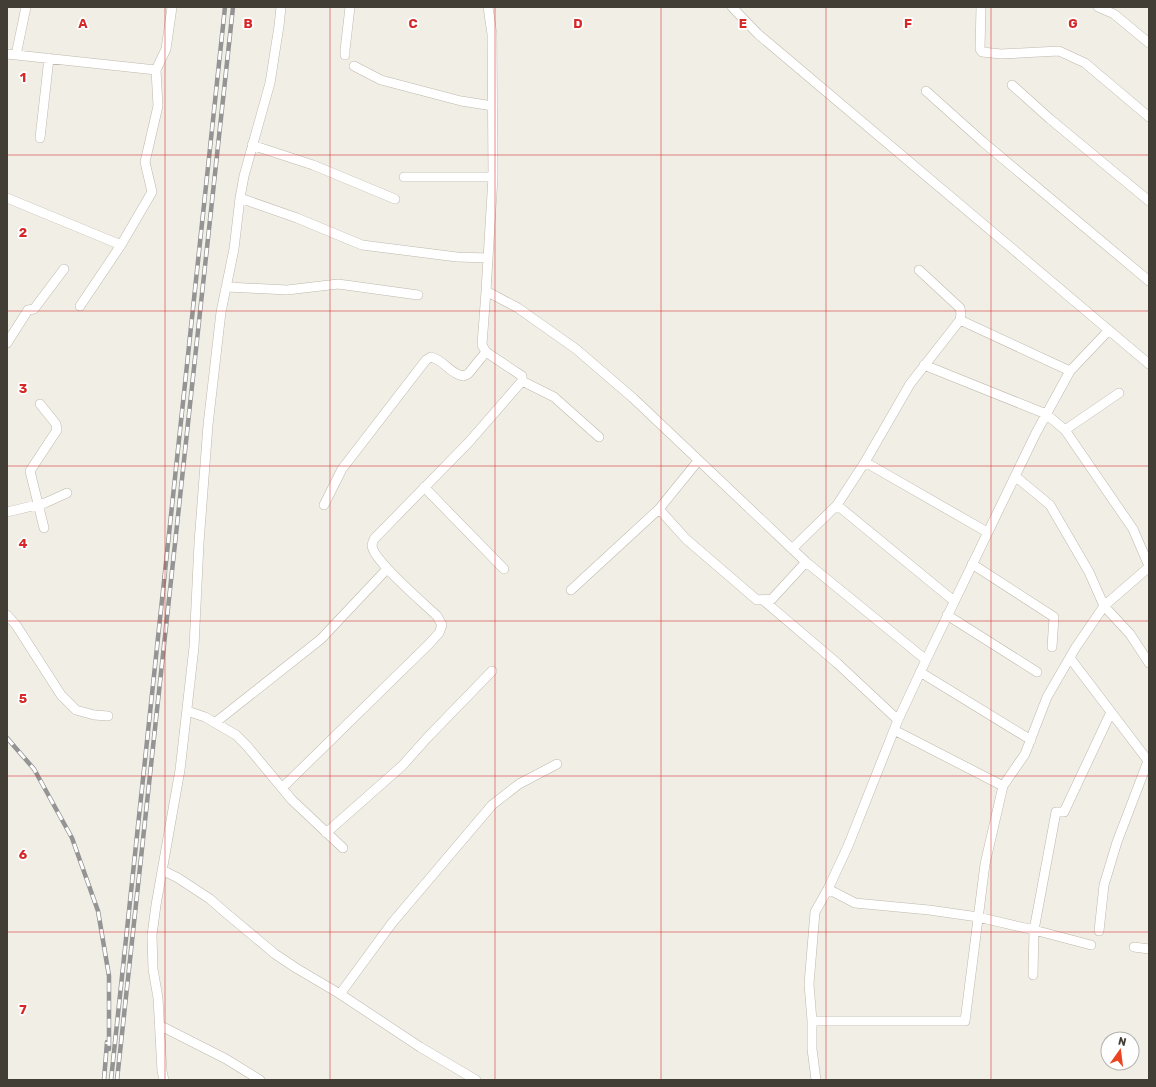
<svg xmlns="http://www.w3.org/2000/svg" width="1156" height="1087" viewBox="0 0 1156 1087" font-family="Rubik,sans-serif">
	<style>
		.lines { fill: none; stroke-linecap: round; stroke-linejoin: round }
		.street-casing { stroke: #bfb8ab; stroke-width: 10 }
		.street { stroke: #fff; stroke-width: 9 }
		.rail-casing { stroke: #949494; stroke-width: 4.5 }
		.rail { stroke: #fff; stroke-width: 3; stroke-dasharray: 9; stroke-linecap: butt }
		.grid { fill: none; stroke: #d62828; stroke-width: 1; stroke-opacity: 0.55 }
		.grid-label { font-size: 13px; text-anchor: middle; font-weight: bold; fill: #d62828; stroke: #fff; stroke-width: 3.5; stroke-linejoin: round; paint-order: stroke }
	</style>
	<rect width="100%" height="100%" fill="#f1eee5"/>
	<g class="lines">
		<g class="street-casing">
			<path id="street" d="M488,7l4,27 1,143 -7,114 32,17 58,41 57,49 173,164 120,98
				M732,7l26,27 391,330
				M981,7l-1,42 2,3 19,2 58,-3 26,12 64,54
				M1098,7l16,7 35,29
				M7,54l149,16
				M16,55l10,-48
				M345,55v-5l5,-43
				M354,66l27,14 80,21 32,5
				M1012,85l38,34 99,82
				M926,91l57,51 166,139
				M40,138l9,-80
				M252,145l61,20 82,34
				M404,177h89
				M7,198l114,47
				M240,198l57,20 65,27 95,12 31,1
				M227,287l60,3 51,-6 80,11
				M80,306l41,-61 31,-53 -7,-30 13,-56 -2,-36 10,-21 6,-42
				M960,320l110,51
				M7,343l21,-33 6,-1 30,-40
				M924,365l122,49 19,16 68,99 16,37
				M522,381l32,16 45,40
				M40,404l16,20 1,6 -27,41 14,57
				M1065,430l54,-37
				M698,461l-39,48 27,30 71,61 15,-1 34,-37
				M865,462l122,70
				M1015,476l35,29 39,67 15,34 26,28 19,29
				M424,487l80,82
				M324,505l18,-36 84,-109 5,-3c13,3 19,17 32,19l5,-2 18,-22
				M837,505l117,96
				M7,512l38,-9 22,-10
				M792,549l45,-44 28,-43 45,-78 50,-64 1,-6 -1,-6 -41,-38
				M972,564l82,53 -2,30
				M571,590l88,-81
				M763,600l74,63 61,57
				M7,615l9,10 45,70 15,15 18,5 14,1
				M947,615l90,57
				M1070,658l79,104
				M920,672l111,68
				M187,711l18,6 31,18 11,11 45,54 51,48
				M216,722l105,-83 66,-70
				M894,730l109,56
				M282,788l147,-144 10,-11 3,-8 -5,-9c-12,-12 -65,-56 -65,-71 0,-1 2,-5 2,-6l95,-97 53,-61v-5l-36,-24 -4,-7 4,-54
				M326,833l76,-67 25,-28 65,-67
				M162,870l16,8 32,21 16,14 49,41 21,14 44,26 80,53 56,33
				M828,889l27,14 74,7 49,7 56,13 57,15
				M1099,931l5,-46 13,-43 31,-81
				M1134,947l15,2
				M1033,975l1,-45 22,-118h8l47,-100
				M340,994l52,-71 100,-118 27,-21 38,-20
				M812,1021h153l20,-157 18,-78 22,-32 22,-57 29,-50 28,-41 45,-39
				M159,1025l67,34 34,21
				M164,1080l-2,-9 -4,-73 -5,-29 -1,-34 4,-30 24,-135 14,-123 5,-104 9,-118 13,-113 13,-63 6,-51 4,-22 26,-93 9,-57 2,-19
				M816,1080l-4,-31v-28l-3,-37 6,-72 13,-23 20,-43 50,-126 28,-60 110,-227 34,-62 39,-41"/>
		</g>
		<use href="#street" class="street"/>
		<g class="rail-casing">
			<path id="rail" d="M7,738l27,31 38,69 26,73 11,65v73
				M104,1080l3,-38
				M111,1080l114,-1073
				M117,1080l116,-1073"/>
		</g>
		<use href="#rail" class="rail"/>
	</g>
	<path class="grid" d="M165,7v1073M330,7v1073M495,7v1073M661,7v1073M826,7v1073M991,7v1073M7,155h1142M7,311h1142M7,466h1142M7,621h1142M7,776h1142M7,932h1142"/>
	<g class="grid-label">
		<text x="83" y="28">A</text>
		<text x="248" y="28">B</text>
		<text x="413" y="28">C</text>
		<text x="578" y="28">D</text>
		<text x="743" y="28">E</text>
		<text x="908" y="28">F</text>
		<text x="1073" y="28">G</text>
		<text x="23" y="82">1</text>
		<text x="23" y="237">2</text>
		<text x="23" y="393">3</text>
		<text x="23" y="548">4</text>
		<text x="23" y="703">5</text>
		<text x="23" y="859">6</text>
		<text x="23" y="1014">7</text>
	</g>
	<rect width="1156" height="1087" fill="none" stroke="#433e35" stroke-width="16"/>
	<g transform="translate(1120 1051) rotate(14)"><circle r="19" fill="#ffffff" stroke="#b4b2ae"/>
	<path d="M0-3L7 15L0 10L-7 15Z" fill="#eb4421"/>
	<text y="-6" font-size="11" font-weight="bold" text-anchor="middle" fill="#433e35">N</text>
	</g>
</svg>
